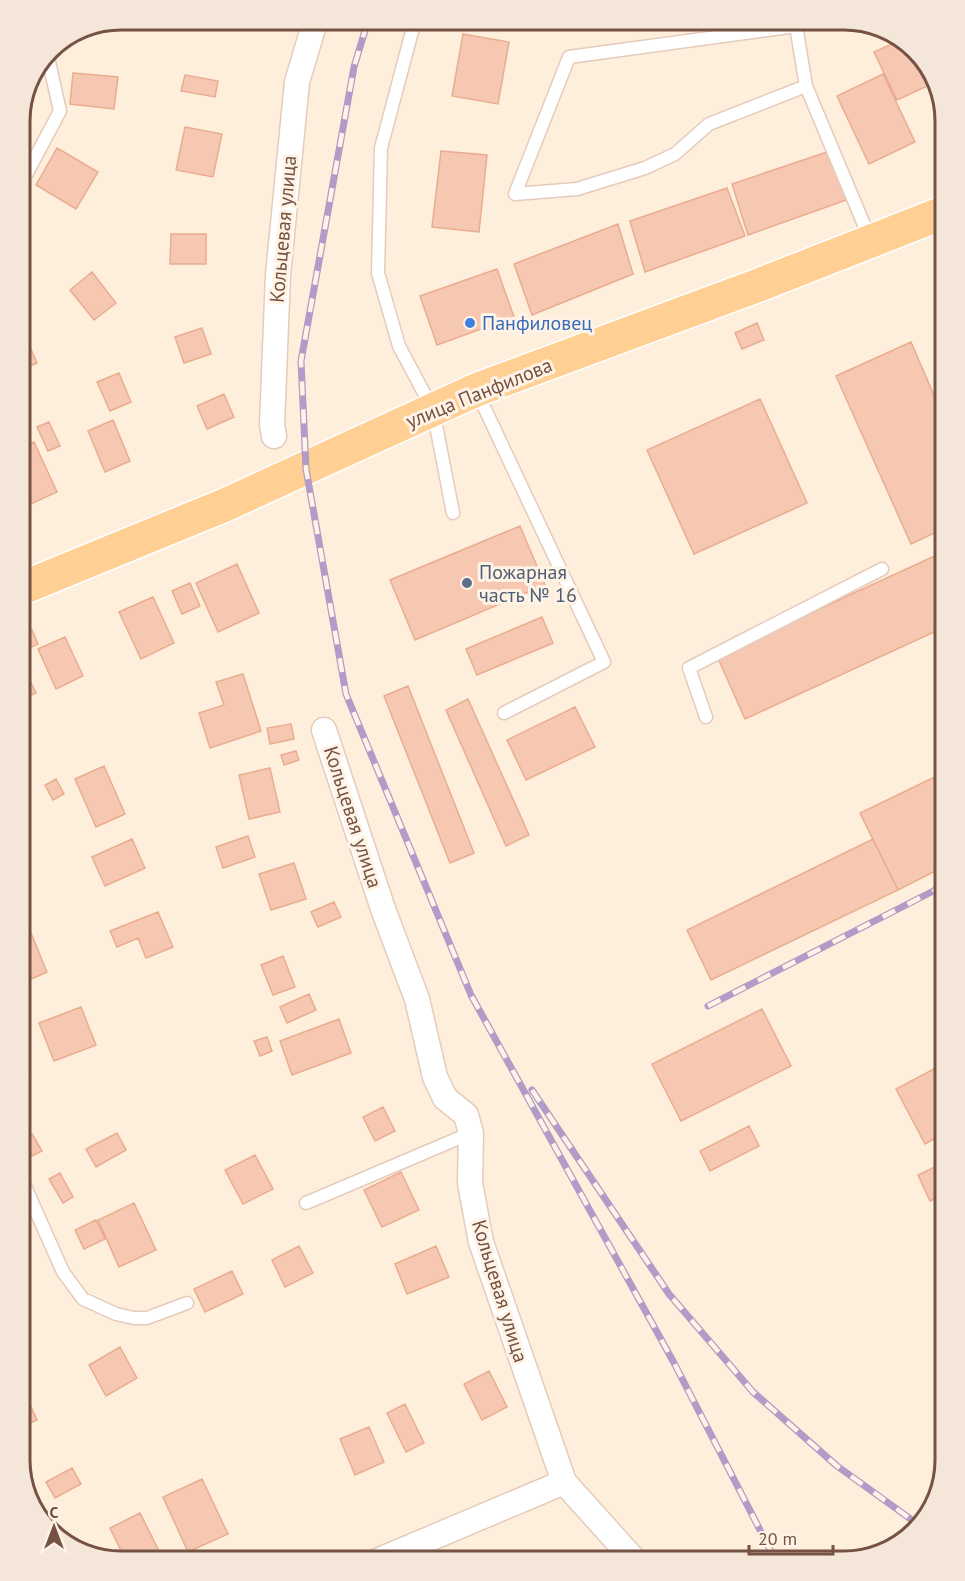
<svg xmlns="http://www.w3.org/2000/svg" width="965" height="1581" viewBox="0 0 965 1581" font-family="'PT Sans',sans-serif">
	<style>
		.building { fill: #f6c8b1; stroke: #eaac90; stroke-width: 1.5 }
		.lines { fill: none; stroke-linecap: round; stroke-linejoin: round }
		.lane-casing { stroke: #e5cbbb; stroke-width: 15 }
		.street-casing { stroke: #e5cbbb; stroke-width: 27 }
		.primary-casing { stroke: #fff; stroke-width: 36 }
		.lane { stroke: #fff; stroke-width: 12 }
		.street { stroke: #fff; stroke-width: 24 }
		.primary { stroke: #ffcf93; stroke-width: 33 }
		.rail-casing { stroke: #b09cc7; stroke-width: 7 }
		.rail { stroke: #fff3e5; stroke-width: 4.5; stroke-dasharray: 14; stroke-linecap: butt }
		.shop-dot { fill: #3f7fe0; stroke: #fff3e5; stroke-width: 2 }
		.service-dot { fill: #5c6f8a; stroke: #fff3e5; stroke-width: 2 }
		.labels { text-anchor: middle; stroke-width: 6; stroke-linejoin: round; paint-order: stroke }
		.street-label { font-size: 20px; fill: #755243; stroke: #fff3e5 }
		.shop-label { font-size: 20px; fill: #366cbe; stroke: #fff3e5; text-anchor: start }
		.service-label { font-size: 20px; fill: #4e5e75; stroke: #fff3e5; text-anchor: start }
		.rim { fill: none; stroke: #755243; stroke-width: 3 }
	</style>
	<rect width="100%" height="100%" fill="#feefdc"/>
	<path class="building" d="M463,34l46,8 -11,62 -46,-8z
		M903,39l32,37 1,6 -39,18 -23,-48z
		M73,73l45,4 -4,32 -44,-5z
		M883,74l32,68 -46,22 -32,-68z
		M185,75l33,6 -3,16 -34,-6z
		M185,127l37,7 -9,43 -37,-7z
		M57,148l41,24 -22,37 -40,-24z
		M441,151l46,4 -8,77 -47,-5z
		M830,151l19,48 -101,36 -16,-51z
		M727,188l18,48 -100,36 -15,-51z
		M618,224l15,50 -101,41 -18,-51z
		M171,234h35v30h-36z
		M497,269l17,48 -77,28 -17,-49z
		M92,272l24,31 -22,17 -24,-30z
		M757,323l7,17 -22,9 -7,-16z
		M21,326l16,37 -17,7v-43z
		M202,328l9,26 -27,9 -9,-26z
		M911,342l34,79v107l-34,16 -75,-168z
		M119,373l12,29 -21,9 -13,-29z
		M224,394l10,23 -27,12 -10,-23z
		M760,399l47,104 -113,51 -47,-104z
		M113,420l17,41 -25,11 -17,-41z
		M49,422l11,24 -12,5 -11,-24z
		M34,442l23,50 -35,16 -2,-5v-54z
		M520,526l25,59 -130,55 -25,-60z
		M941,553l4,9v65l-200,92 -28,-63z
		M237,564l22,49 -41,19 -22,-49z
		M190,583l10,23 -18,8 -10,-23z
		M153,597l21,46 -33,16 -22,-47z
		M542,617l11,26 -76,32 -11,-26z
		M32,630l6,14 -15,7 -3,-8v-7z
		M65,637l18,39 -27,13 -18,-40z
		M20,661l16,32 -16,8z
		M243,674l18,57 -51,17 -11,-35 25,-8 -8,-23z
		M408,686l66,167 -24,10 -66,-167z
		M468,699l61,136 -23,11 -60,-136z
		M575,707l20,40 -69,33 -19,-40z
		M291,724l3,15 -24,5 -3,-16z
		M296,751l3,9 -15,5 -3,-10z
		M104,766l21,48 -29,13 -21,-48z
		M270,768l10,44 -31,7 -10,-44z
		M945,772v94l-47,24 -38,-77z
		M56,779l8,15 -11,6 -8,-15z
		M248,836l7,21 -32,11 -7,-21z
		M132,839l13,29 -40,18 -13,-29z
		M873,839l25,51 -187,90 -24,-50z
		M294,863l12,36 -35,11 -12,-36z
		M334,902l7,15 -23,10 -7,-15z
		M158,912l15,35 -27,11 -8,-20 -21,9 -7,-16z
		M31,933l16,39 -27,12v-46z
		M283,956l12,31 -22,8 -12,-30z
		M309,994l7,16 -29,13 -7,-16z
		M81,1007l15,38 -42,16 -15,-38z
		M762,1009l29,57 -110,55 -29,-57z
		M339,1019l12,34 -59,22 -12,-34z
		M267,1037l5,14 -12,5 -6,-15z
		M20,1053l11,25 -11,5z
		M945,1063v70l-20,11 -29,-55z
		M383,1107l12,24 -20,10 -12,-24z
		M749,1126l10,20 -49,25 -10,-20z
		M117,1133l9,17 -30,17 -10,-18z
		M32,1134l10,17 -10,5 -9,-17z
		M255,1155l18,34 -30,15 -18,-34z
		M945,1162v32l-15,7 -12,-26z
		M401,1172l18,38 -37,17 -18,-37z
		M60,1173l13,24 -10,6 -14,-24z
		M134,1203l22,47 -37,17 -21,-47z
		M96,1220l9,19 -21,10 -9,-19z
		M299,1246l14,27 -28,14 -13,-27z
		M436,1246l13,31 -42,17 -12,-30z
		M232,1271l11,23 -38,18 -11,-23z
		M120,1347l17,31 -31,18 -17,-31z
		M489,1371l18,36 -25,13 -18,-36z
		M24,1392l13,28 -17,8v-34z
		M405,1404l19,39 -18,9 -19,-39z
		M369,1427l15,35 -29,13 -15,-36z
		M72,1468l9,16 -26,14 -9,-16z
		M202,1479l26,55 -40,18 -25,-55z
		M140,1513l24,48h-38l-16,-33z"/>
	<g class="lines">
		<g class="lane-casing">
			<path id="lane" d="M795,20l11,66 64,153
				M803,20l-6,6 -228,31 -54,137 62,-5 68,-21 30,-14 34,-30 97,-38
				M414,24l-33,124 -3,125 21,73 34,64 20,103
				M20,186l40,-75 -11,-49 -3,-5
				M477,392l127,270 -100,51
				M706,717l-17,-49 193,-99
				M20,1175l43,97 20,27 33,15 18,4h13l40,-15
				M306,1203l165,-70"/>
		</g>
		<g class="street-casing">
			<path id="street" d="M274,436l-2,-12 6,-149 19,-193 17,-57
				M324,730l59,179 34,90 18,78 10,21 21,17 5,18 -1,50 11,59 83,240 71,79
				M377,1561l187,-79"/>
		</g>
		<g class="primary-casing">
			<path id="primary" d="M20,589l205,-84 251,-115 283,-105 186,-73"/>
		</g>
		<use href="#lane" class="lane"/>
		<use href="#street" class="street"/>
		<use href="#primary" class="primary"/>
		<g class="rail-casing">
			<path id="rail" d="M367,24l-13,43 -53,294 5,108 40,225 125,301 202,366 103,200
				M708,1006l237,-121
				M532,1090l137,204 84,98 84,74 82,59"/>
		</g>
		<use href="#rail" class="rail"/>
	</g>
	<circle class="shop-dot" cx="470" cy="323" r="6"/>
	<circle class="service-dot" cx="467" cy="583" r="6"/>
	<g class="labels">
		<g class="street-label">
			<text transform="translate(283 229) rotate(-85)" y="7">Кольцевая улица</text>
			<text transform="translate(479 393) rotate(-22)" y="7">улица Панфилова</text>
			<text transform="translate(353 817) rotate(72)" y="7">Кольцевая улица</text>
			<text transform="translate(500 1291) rotate(73)" y="7">Кольцевая улица</text>
		</g>
		<g class="shop-label">
			<text x="482" y="330">Панфиловец</text>
		</g>
		<g class="service-label">
			<text x="479" y="579">Пожарная<tspan x="479" dy="23">часть № 16</tspan></text>
		</g>
	</g>
	<path d="M0 0H965V1581H0ZM121 30H844A91 91 0 0 1 935 121V1460A91 91 0 0 1 844 1551H121A91 91 0 0 1 30 1460V121A91 91 0 0 1 121 30Z" fill="#f4e6d8" fill-rule="evenodd"/>
	<path class="rim" d="M121 30H844A91 91 0 0 1 935 121V1460A91 91 0 0 1 844 1551H121A91 91 0 0 1 30 1460V121A91 91 0 0 1 121 30Z"/>
	<g transform="translate(54 1527)" stroke="#fff3e5" stroke-width="4.5" paint-order="stroke">
	<path d="M0-4.5L10 22L0 15L-10 22Z" fill="#755243"/>
	<text y="-9" font-size="16" font-weight="bold" text-anchor="middle" fill="#755243">С</text>
	</g>
	<path d="M749 1545v9h84v-9" fill="none" stroke="#755243" stroke-width="3"/>
	<text x="758" y="1545" font-size="18" fill="#755243" stroke="#fff3e5" stroke-width="4.5" paint-order="stroke">20 m</text>
</svg>
